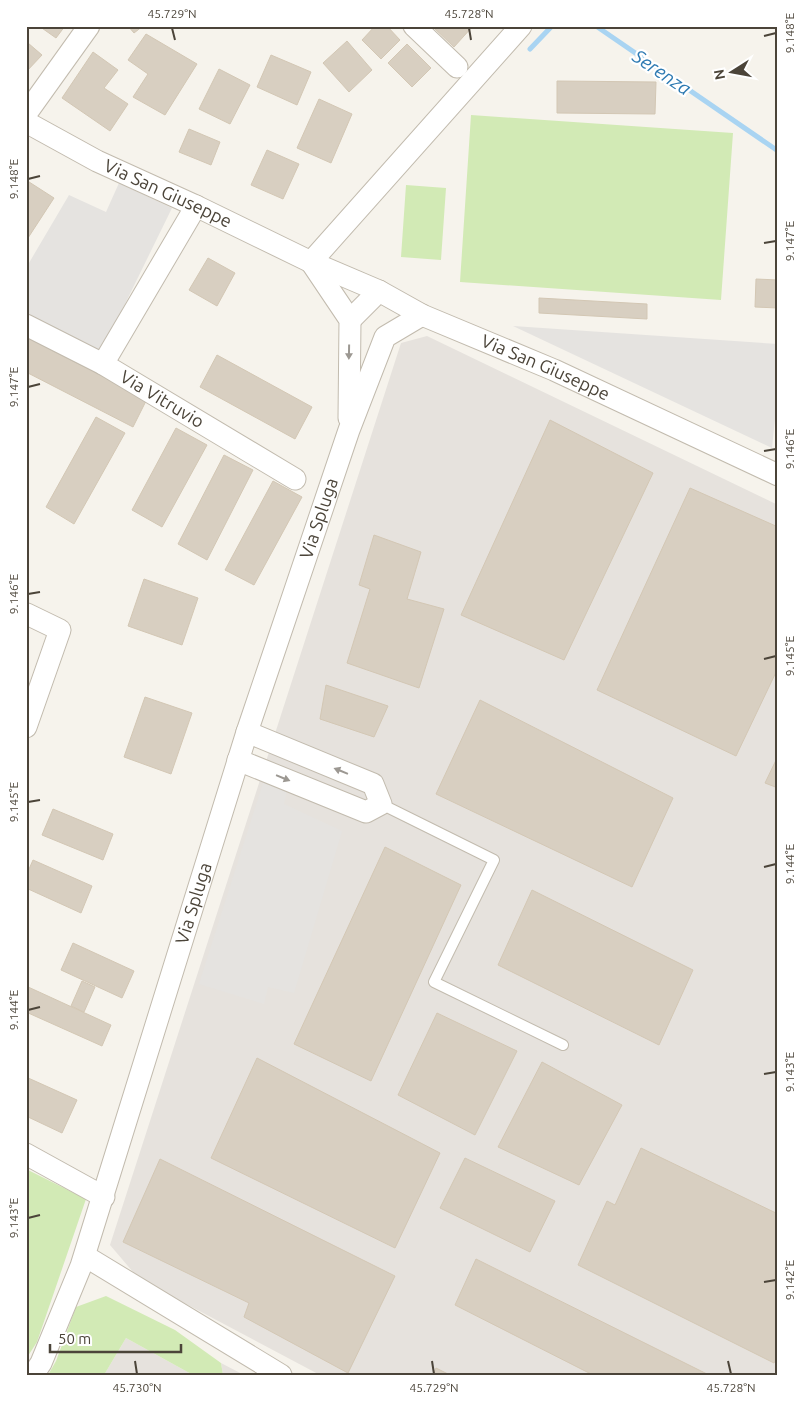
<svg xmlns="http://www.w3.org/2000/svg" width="804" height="1401" viewBox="0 0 804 1401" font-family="Ubuntu,sans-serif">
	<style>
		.industrial { fill: #e6e2dd }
		.green { fill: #d2eab5 }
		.parking { fill: #e5e3e0 }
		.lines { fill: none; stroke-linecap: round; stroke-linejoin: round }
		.stream { stroke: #a9d4f2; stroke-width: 5 }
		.building { fill: #d8cfc1; stroke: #d3c7b4 }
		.service-casing { stroke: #c2bbae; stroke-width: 12 }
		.minor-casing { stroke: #c2bbae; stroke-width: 23 }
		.service { stroke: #fff; stroke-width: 10 }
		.minor { stroke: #fff; stroke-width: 21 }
		.oneway { fill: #9c9892 }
		.ticks { fill: none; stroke: #4b4439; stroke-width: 2 }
		.labels { text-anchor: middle; stroke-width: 4.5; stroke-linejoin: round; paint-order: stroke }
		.street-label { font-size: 18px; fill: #4b4439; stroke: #fff }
		.water-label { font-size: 19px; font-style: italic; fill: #2e7ab2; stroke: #fff }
		.neatline { fill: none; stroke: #4b4439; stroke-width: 2 }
		.ticks-label { font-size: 12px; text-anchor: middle; fill: #4b4439 }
	</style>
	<rect width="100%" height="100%" fill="#f6f3ec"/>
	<path class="industrial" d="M427,336l351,169v870h-458l-181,-96 -29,-34 291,-902z
		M126,1338l67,37h-89z
		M221,1363l23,12h-21z"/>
	<path class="green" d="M471,115l262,18 -12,167 -261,-18z
		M406,185l40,3 -5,72 -40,-3z
		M26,1169l60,30 -49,143 -11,17z
		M106,1296l69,34 46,33 2,12h-30l-67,-37 -22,37h-56l8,-14 20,-54z"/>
	<path class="parking" d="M119,183l53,25 -72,147 -74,-40v-47l43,-73 37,17z
		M513,326l265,18v46l-6,58z
		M264,780l23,10 -3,14 58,27 -48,162 -26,-6 -4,17 -65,-20z"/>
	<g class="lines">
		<path class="stream" d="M596,26l182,125
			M530,49l22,-23"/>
	</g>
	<path class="building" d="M39,26h26l-9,12z
		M128,26h15l-9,7z
		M375,26h12l13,14 -19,19 -19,-19z
		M434,26h39l-19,21 -21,-20z
		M146,34l51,30 -32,51 -32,-18 15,-23 -20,-14z
		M347,41l25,29 -23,22 -26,-29z
		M28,43l14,12 -16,17v-27z
		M407,44l24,24 -19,19 -24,-24z
		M93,52l25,18 -14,18 24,16 -18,27 -48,-33z
		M271,55l40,17 -14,33 -40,-18z
		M219,69l31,16 -20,39 -31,-15z
		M557,81l99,1 -1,32 -98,-1z
		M319,99l33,15 -21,49 -34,-15z
		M189,129l31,13 -9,23 -32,-13z
		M267,150l32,14 -16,35 -32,-14z
		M26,180l28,18 -28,43z
		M208,258l27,15 -18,33 -28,-16z
		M756,279l22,1v28l-23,-1z
		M539,298l108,6v15l-108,-6z
		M26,337l121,62 -14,28 -107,-55z
		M217,355l95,52 -17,32 -95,-52z
		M96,417l29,16 -51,91 -28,-17z
		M550,420l103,53 -89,187 -103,-45z
		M176,428l31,17 -45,82 -30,-17z
		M224,455l29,15 -46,90 -29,-16z
		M273,481l29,16 -48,88 -29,-15z
		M690,488l88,39v141l-42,88 -139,-66z
		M374,535l47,17 -14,47 37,10 -25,79 -72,-25 23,-74 -11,-4z
		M144,579l54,19 -16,47 -54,-19z
		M326,685l62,21 -14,31 -54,-18z
		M145,697l47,16 -21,61 -47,-17z
		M480,700l193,98 -41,89 -196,-93z
		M778,756v32l-13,-5z
		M53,809l60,25 -10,26 -61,-25z
		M385,847l76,38 -90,196 -77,-37z
		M33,860l59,26 -11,27 -55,-25v-12z
		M532,890l161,80 -34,75 -161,-80z
		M73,943l61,28 -12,27 -61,-28z
		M82,981l13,6 -11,25 -13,-6z
		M26,986l85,39 -9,21 -76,-34z
		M437,1013l80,38 -42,84 -77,-40z
		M257,1058l183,95 -45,95 -184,-90z
		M542,1062l80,43 -43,80 -81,-38z
		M26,1077l51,23 -15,33 -36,-17z
		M641,1148l137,66v141l-4,8 -196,-98 29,-64 8,4z
		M465,1158l90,43 -25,51 -90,-44z
		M160,1159l235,117 -47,97 -104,-56 5,-14 -126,-61z
		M476,1259l233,116h-116l-138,-70z
		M436,1368l14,7h-17z"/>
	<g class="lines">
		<g class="service-casing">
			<path id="service" d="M381,804l113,56 -60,122 129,63"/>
		</g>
		<g class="minor-casing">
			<g id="minor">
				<path d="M414,26l43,41"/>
				<path d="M26,114l63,-88"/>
				<path id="s1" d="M26,122l71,39 99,45 115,56 68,29 43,24 132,55 224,105"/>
				<path d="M350,320l29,-29"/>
				<path id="s2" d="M26,325l77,39 192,115"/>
				<path d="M103,364l93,-158"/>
				<path d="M349,418l1,-98 -39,-58 210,-236"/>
				<path d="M26,616l1,-2 33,16 -34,97"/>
				<path d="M238,760l128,52 15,-8 -8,-20 -126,-52"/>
				<path d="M26,1154l78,43"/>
				<path d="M85,1256l196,119"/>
				<path id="s3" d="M33,1375l8,-12 40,-97 166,-534 102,-302 36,-93 37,-22"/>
			</g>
		</g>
		<use href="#service" class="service"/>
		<use href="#minor" class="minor"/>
	</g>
	<defs><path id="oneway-solid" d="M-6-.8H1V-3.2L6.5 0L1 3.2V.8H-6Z" transform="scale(1.25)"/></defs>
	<g class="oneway">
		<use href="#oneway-solid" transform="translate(349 352) rotate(91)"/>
		<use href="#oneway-solid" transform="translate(341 771) rotate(-158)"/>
		<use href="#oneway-solid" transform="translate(283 778) rotate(22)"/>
	</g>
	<path class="ticks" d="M172,28l3,12M469,28l2,12M764,36l12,-3M28,179l12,-3M764,243l12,-2M28,387l12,-3M764,451l12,-2M28,594l12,-2M764,659l12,-3M28,802l12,-2M764,867l12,-3M28,1010l12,-3M764,1074l12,-2M28,1218l12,-3M764,1282l12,-2M135,1361l2,13M432,1361l2,13M728,1361l3,13"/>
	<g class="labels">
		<g class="street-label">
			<text dy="6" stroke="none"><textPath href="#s1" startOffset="159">Via San Giuseppe</textPath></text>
			<text dy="6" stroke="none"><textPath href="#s1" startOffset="575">Via San Giuseppe</textPath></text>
			<text dy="6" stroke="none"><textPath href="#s2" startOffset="155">Via Vitruvio</textPath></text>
			<text dy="6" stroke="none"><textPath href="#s3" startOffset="904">Via Spluga</textPath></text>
			<text dy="6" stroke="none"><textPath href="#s3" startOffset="499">Via Spluga</textPath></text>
		</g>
		<g class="water-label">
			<text transform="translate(662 72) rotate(34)" y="7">Serenza</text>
		</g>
	</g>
	<rect width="804" height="1401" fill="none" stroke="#ffffff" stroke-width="55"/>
	<g transform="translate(732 72) rotate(259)" stroke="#ffffff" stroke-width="4" paint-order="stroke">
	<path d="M0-4L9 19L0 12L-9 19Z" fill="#4b4439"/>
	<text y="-8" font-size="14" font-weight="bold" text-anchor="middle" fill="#4b4439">N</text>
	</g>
	<path d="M50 1344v8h131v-8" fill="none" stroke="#4b4439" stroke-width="2.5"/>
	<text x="58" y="1344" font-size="15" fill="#4b4439" stroke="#ffffff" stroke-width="4" paint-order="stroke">50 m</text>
	<rect x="28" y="28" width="748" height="1346" class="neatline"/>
	<g class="ticks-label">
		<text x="172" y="18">45.729°N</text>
		<text x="469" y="18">45.728°N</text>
		<text transform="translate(790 33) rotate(-90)" y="4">9.148°E</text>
		<text transform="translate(14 179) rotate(-90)" y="4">9.148°E</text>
		<text transform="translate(790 241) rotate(-90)" y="4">9.147°E</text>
		<text transform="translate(14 387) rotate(-90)" y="4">9.147°E</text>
		<text transform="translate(790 449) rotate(-90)" y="4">9.146°E</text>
		<text transform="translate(14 594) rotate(-90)" y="4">9.146°E</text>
		<text transform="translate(790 656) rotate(-90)" y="4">9.145°E</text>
		<text transform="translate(14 802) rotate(-90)" y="4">9.145°E</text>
		<text transform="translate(790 864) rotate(-90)" y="4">9.144°E</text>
		<text transform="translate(14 1010) rotate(-90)" y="4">9.144°E</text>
		<text transform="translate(790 1072) rotate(-90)" y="4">9.143°E</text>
		<text transform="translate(14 1218) rotate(-90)" y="4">9.143°E</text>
		<text transform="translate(790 1280) rotate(-90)" y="4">9.142°E</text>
		<text x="137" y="1392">45.730°N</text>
		<text x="434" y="1392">45.729°N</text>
		<text x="731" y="1392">45.728°N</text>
	</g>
</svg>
